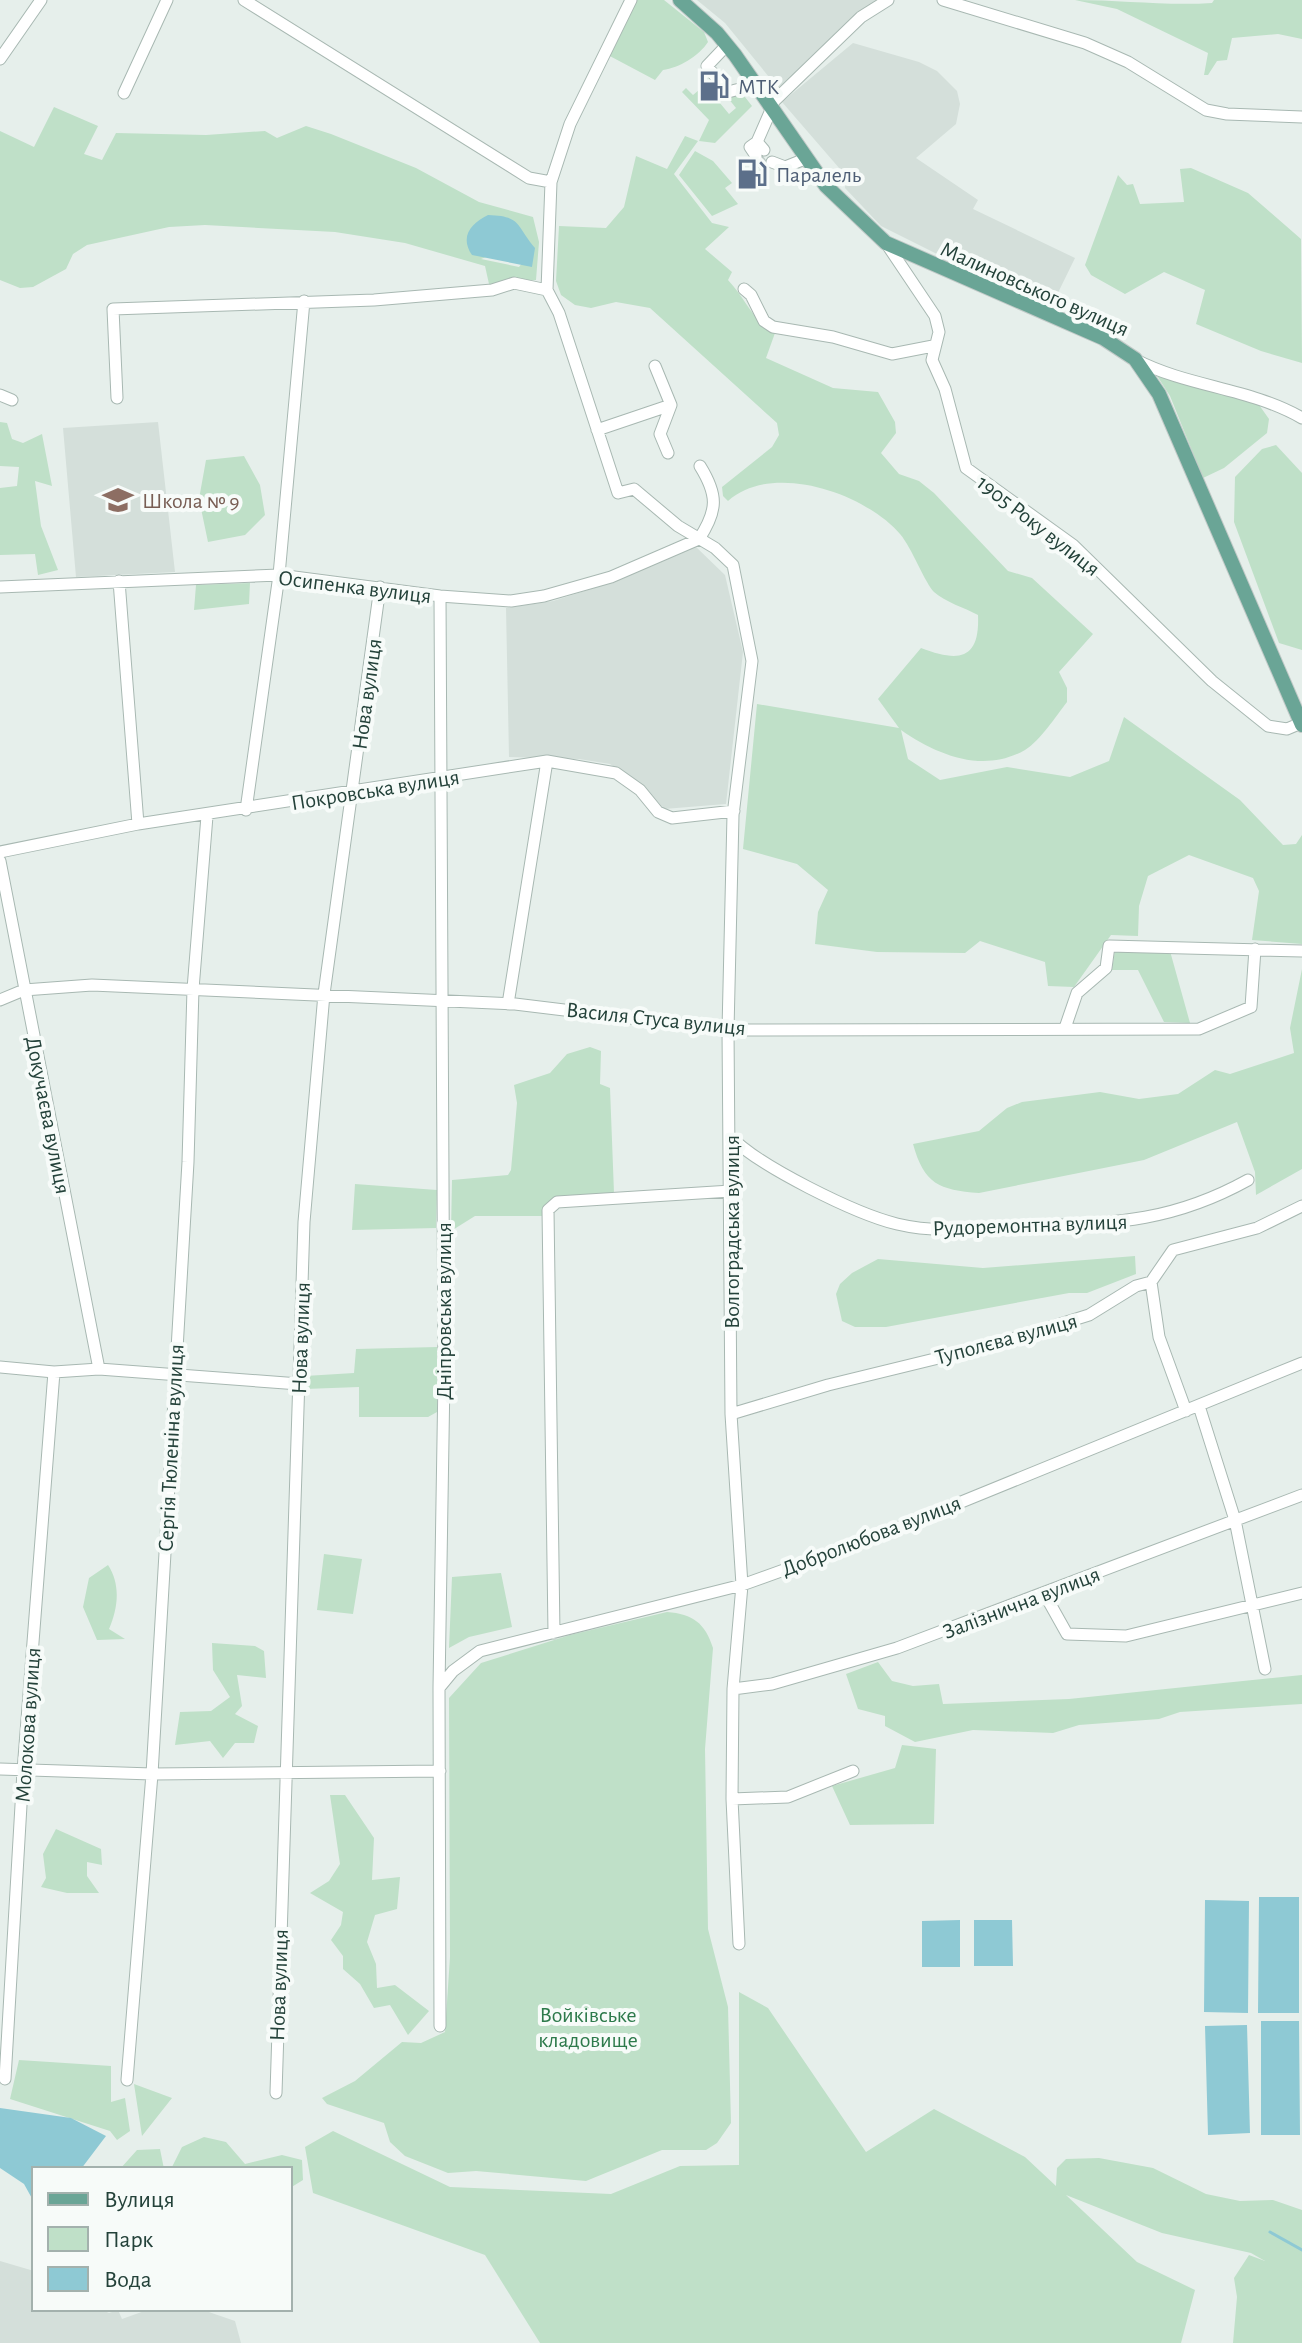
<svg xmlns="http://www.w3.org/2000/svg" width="1302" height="2343" viewBox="0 0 1302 2343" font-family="'Alegreya Sans',sans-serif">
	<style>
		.built { fill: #d4dfda }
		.green { fill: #bfe0c8; fill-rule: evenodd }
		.water { fill: #8ec9d4 }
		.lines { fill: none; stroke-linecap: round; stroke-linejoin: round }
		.stream { stroke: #8ec9d4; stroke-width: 3 }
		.minor-tunnel { stroke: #bfccc8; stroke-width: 11; stroke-dasharray: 11 5.5; stroke-linecap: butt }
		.minor-casing { stroke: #a8b8b2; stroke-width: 13 }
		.major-casing { stroke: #c2cac8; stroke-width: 16 }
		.minor { stroke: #fff; stroke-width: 11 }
		.major { stroke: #6aa596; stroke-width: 14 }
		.labels { text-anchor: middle; stroke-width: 8; stroke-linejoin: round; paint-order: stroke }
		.service-label { font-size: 22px; fill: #4e5e75; stroke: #f7fbf9; text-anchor: start }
		.street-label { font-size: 22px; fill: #24423a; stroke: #f7fbf9 }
		.education-label { font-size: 22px; fill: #785e54; stroke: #f7fbf9; text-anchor: start }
		.park-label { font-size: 22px; fill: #2d7a4b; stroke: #f7fbf9 }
	</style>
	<rect width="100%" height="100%" fill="#e6efeb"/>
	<path class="built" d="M697,0h183l-9,4 -43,42 -50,42 -53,-65z
		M853,43l66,19 18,9 20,20 3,13 -4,20 -40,34 62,42 -5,9 102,49 -22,45 -112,-47 -60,-30 -36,-38 1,-12 -64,-74z
		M158,422l17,150 -99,5 -13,-149z
		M695,546l30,29 18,77 -17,152 -62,5 -20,-23 -34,-22 -31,-5 -70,-2 -3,-149 47,-7 57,-18z
		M0,2261l34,10v38h66l9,4 9,-3 4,9 28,-10 53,1 32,11 6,22h-241z"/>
	<path class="green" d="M632,0h32l40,32 4,10c-9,14 -29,26 -45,28l-8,10 -49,-26z
		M1075,0c46,0 92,6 137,3l2,-3h88v39l-24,-5 -46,4 -5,22 -10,1 -9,14h-4l4,-22 -91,-44z
		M705,85l24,29 7,-6 -8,-10 9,-3 8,2 7,9 -37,37 -16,-2 10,-21 -27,-28 4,-4 7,7z
		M54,107l44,19 -14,28 18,6 14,-27 90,2 59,-4 12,7 29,-12 25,8 85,34 63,34 54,15 6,25 -3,38 -47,4 -4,-18 -80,-23 -70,-11 -130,-7 -36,2 -82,18 -14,9 -7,15 -33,18 -13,1 -20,-8v-149l34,16zM528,241l6,7 -15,19 -38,-8z
		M685,136l13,5 -24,33 38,49 17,4 -24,22 27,23 -4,8c18,19 24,40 47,53l-9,25 67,30 45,4 17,30 1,11 -15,20 18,21 20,7 15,12 74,78 24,7 61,56 -34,38 8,16v14c-11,14 -26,38 -42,48 -42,24 -88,5 -124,-20l7,29 32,21 67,-13 63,10 39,-16 15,-44 116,83 43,45 13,-1 6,-9v109l-50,-4 7,-49 -6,-13 -64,-23 -41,21 -9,30 -1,30 -27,-1 -37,52 -26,-1 -3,-24 -65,-21 -15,12 -88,-1 -62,-8 3,-32 10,-22 -31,-26 -54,-15 14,-145 142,24 -21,-29 43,-51c37,14 59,13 57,-33 -13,-7 -33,-13 -44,-23 -9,-9 -22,-44 -34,-58 -35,-41 -128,-73 -172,-33l-5,-5 -1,-9 50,-40 7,-12 -2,-12 -127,-115 -34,-6 -25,6 -16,-3 -14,-10 -5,-14 3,-55 47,2 18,-21 12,-51 31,13z
		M695,151l18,10 19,22 -7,5 13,16 -26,12 -33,-41z
		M1191,168l57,25 53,46 1,124 -41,-12 -65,-27 9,-34 -41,-18 -39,22 -34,-19 -6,-10 33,-90 9,10 6,-1 7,20 44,-2 -4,-33z
		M1154,371l103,31 12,17 -2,14 -43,35 -21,10 -33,-82z
		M0,422l7,1 5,16 11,4 19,-9 10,52 -17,-5 6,45 17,44 -20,5 -3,-21 -35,1v-67l17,-2 2,-19 -19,-1z
		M1276,445l26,28v177l-23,-7 -45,-121 1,-45 27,-28z
		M244,456l16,29 5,30 -20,20 -37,7 -9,-43 7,-39z
		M250,583l-1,21 -55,6 2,-25z
		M1115,950l55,1 20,72 -26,-1 -26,-52h-26z
		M1302,969v200l-46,26 -1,-23 -18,-50 -93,38 -165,33c-40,-3 -55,-9 -66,-49l66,-13 28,-23 15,-6 78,-10 39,7 39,-5 37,-24 15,4 64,-21 -4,-25z
		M590,1047l11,4 -1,33 10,4 4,105 -57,4 -14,19h-68l-24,15 1,-51 56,-5 3,-5 6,-67 -3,-18 36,-12 17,-19z
		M355,1184l82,6 -1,38 -84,2z
		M1135,1256l1,18 -49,19h-18l-183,34h-31l-13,-6 -6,-27 4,-10 12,-11 26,-14 105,9z
		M437,1347v65l-9,5h-69v-30l-54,2v-13l49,-3 2,-24z
		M324,1554l38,5 -9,55 -36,-4z
		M108,1565c13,20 10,43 1,64l16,10 -28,1 -14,-33 6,-29z
		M501,1573l11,54 -43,10 -20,11 3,-71z
		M667,1612c26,2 38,11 46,36l-8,101 3,180 20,78 3,116 -14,20 -11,7h-44l-76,31 -110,-10 -28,2 -43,-17 -15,-14 -6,-19 -57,-19 -5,-6 33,-17 47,-39 19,1 24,-11 5,-75 -1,-259 32,-35 89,-28z
		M212,1643l43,3 9,5 2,27 -29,-3 5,31 -7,8 23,12 -4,17h-19l-12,15 -13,-17 -35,4 5,-33 31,-1 19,-14 -17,-27z
		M878,1662l14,19 21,5 26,-2 4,20 126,-5 233,-24v29l-122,8 -21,7 -80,6 -26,8 -80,-3 -58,12 -30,-16v-10l-27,-7 -12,-35z
		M902,1745l34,4 -2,75 -84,1 -18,-39 63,-18z
		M330,1795h15l29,43 -2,42 28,-3 -3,32 -22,6 -8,27 9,22 1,24 18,-3 34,26 -21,24 -18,-30 -16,3 -14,-24 -17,-15v-13l-12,-16 10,-15 2,-13 -33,-19 19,-12 11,-17z
		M56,1829l45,20 1,16 -15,-3v14l12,17h-32l-26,-6 5,-9 -3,-24z
		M739,1992l29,16 98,144 68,-43 91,48 31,29 1,-18 9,-9 33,-1 54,10 53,26 34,7 33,-1 29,10v133h-69l4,-46 -3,-19 15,-23 16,6 -14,-8 -89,-20 -96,-38 71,67 58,28 -14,53h-641l-55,-88 -172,-62 -8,-46 28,-16 117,56 161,7 69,-28 59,-1z
		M19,2060l92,6v36l14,-4 5,33 -13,9 -7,-9 -100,-32z
		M134,2084l38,14 -30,38z
		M204,2137l22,5 19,22 37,-9 20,5 1,20 -13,8v-19h-119l11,-22z
		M160,2149l4,20h-44l17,-19z"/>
	<path class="water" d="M488,215c34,1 28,11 47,33l-3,19 -60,-12c-13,-19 0,-32 16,-40z
		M1259,1897h40v116h-41z
		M1205,1900l44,1 -1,112 -44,-1z
		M960,1920v47h-38v-46z
		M974,1920h38l1,46h-39z
		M1261,2021h38l1,114h-39z
		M1247,2025l3,108 -42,2 -3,-109z
		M0,2108l71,10 35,18 -25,33h-47v33l-10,-18 -24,-16z"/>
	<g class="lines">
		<path class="stream" d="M1270,2232l32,18"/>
		<path class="minor-tunnel" d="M756,156l9,12"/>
		<g class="minor-casing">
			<path id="minor" d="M244,0l285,178 22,4
				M631,0l-61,124 -19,58 -4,108 12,23 59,180 16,-4 44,37 37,22 18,17 19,96 -19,154 -5,215 3,384 11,171 -9,104 -1,110 7,145
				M943,0l142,43 43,19 78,48 21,4 75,3
				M727,45l-20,21 21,26 27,-7
				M0,59l41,-59
				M124,93l43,-93
				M769,106l92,-89 27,-17
				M764,150l-7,-8 14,-32
				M756,156l-6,-9 7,-5
				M772,162l13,5 20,-8
				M886,243l49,73 4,16 -7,28 13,29 21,79 107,77 139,136 56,45 19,3 14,-6
				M744,289l7,6 13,26 9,6 60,10 59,17 41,-8
				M1136,360c52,27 114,28 166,58
				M655,366l16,39 -11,29 8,19
				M0,395l12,5
				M117,398l-4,-89 261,-9 118,-10 22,-7 33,7
				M597,430l74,-25
				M699,539c19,-29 19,-44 1,-73
				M119,581l19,243
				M0,587l279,-12 161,21 71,5 33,-5 67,-19 88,-38
				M440,596l4,781 -5,311 1,338
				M246,810l33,-235 25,-274
				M0,852l138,-28 409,-63 69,12 24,17 18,22 14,6 62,-7
				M0,861l99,508
				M0,1000l24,-10 68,-5 423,19 213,26 471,-1 52,-22 4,-58
				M508,1004l39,-243
				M1065,1028l12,-35 29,-25 3,-22 193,5
				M730,1136c28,30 126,78 167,88 37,9 77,5 115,3 91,-4 153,-1 236,-47
				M1151,1282l8,55 27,74
				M0,1367l54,5 45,-3 200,15
				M1199,1406l36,114 30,149
				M731,1414l97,-29 168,-41 93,-29 47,-29 15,-4 22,-32 84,-22 45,-22
				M1044,1593l23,41 59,2 176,-43
				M554,1633l-6,-423 9,-8 174,-11
				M439,1688l14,-17 27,-20 262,-66 136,-49 424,-173
				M733,1689l39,-5 125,-36 405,-153
				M0,1769l152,5 288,-3
				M732,1799l56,-2 65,-26
				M5,2079l18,-308 31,-399
				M127,2080l25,-306 36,-612 5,-173 14,-173
				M276,2093l28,-871 20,-228 56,-407"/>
		</g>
		<g class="major-casing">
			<path id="major" d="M680,0l37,33 18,22 91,131 60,57 217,95 32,21 24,35 143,331"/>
		</g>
		<use href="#minor" class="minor"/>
		<use href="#major" class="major"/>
	</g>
	<defs>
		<g id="fuel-bare" transform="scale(2.4)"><path d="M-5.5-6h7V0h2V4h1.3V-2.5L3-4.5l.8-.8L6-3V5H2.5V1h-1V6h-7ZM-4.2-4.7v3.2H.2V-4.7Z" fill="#5c6f8a" stroke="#f7fbf9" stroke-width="2.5" paint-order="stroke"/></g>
		<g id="school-bare" transform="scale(2.4)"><path d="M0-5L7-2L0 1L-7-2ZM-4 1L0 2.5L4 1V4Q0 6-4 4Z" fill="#8d6e63" stroke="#f7fbf9" stroke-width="2.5" paint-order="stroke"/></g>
	</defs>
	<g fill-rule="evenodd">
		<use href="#fuel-bare" x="714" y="86"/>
		<use href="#fuel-bare" x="752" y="174"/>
		<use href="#school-bare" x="118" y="500"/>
	</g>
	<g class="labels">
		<g class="service-label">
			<text x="738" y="94">МТК</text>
			<text x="776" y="182">Паралель</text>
		</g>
		<g class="street-label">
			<text transform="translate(1035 288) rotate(24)" y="8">Малиновського вулиця</text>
			<text transform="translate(1039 525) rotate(38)" y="8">1905 Року вулиця</text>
			<text transform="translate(355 586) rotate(7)" y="8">Осипенка вулиця</text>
			<text transform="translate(366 694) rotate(-82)" y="8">Нова вулиця</text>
			<text transform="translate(375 789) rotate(-9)" y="8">Покровська вулиця</text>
			<text transform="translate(656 1018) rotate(6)" y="8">Василя Стуса вулиця</text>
			<text transform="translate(49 1115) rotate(79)" y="8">Докучаєва вулиця</text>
			<text transform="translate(1030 1224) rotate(-2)" y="8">Рудоремонтна вулиця</text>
			<text transform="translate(731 1232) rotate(-90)" y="8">Волгоградська вулиця</text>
			<text transform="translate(443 1311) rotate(-90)" y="8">Дніпровська вулиця</text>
			<text transform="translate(300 1338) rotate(-88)" y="8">Нова вулиця</text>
			<text transform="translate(1006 1338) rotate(-15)" y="8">Туполєва вулиця</text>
			<text transform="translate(170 1448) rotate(-87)" y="8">Сергія Тюленіна вулиця</text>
			<text transform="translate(871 1535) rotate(-21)" y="8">Добролюбова вулиця</text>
			<text transform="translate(1021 1602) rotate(-21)" y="8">Залізнична вулиця</text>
			<text transform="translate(27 1725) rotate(-86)" y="8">Молокова вулиця</text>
			<text transform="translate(278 1985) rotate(-88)" y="8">Нова вулиця</text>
		</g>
		<g class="education-label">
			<text x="142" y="508">Школа № 9</text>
		</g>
		<g class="park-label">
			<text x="588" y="2022">Войківське<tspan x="588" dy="25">кладовище</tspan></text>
		</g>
	</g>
	<rect x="32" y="2167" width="260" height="144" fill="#f7fbf9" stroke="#a3b1ad" stroke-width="2"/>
	<rect x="48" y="2193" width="40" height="12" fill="#6aa596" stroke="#a3b1ad" stroke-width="2"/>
	<text x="104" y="2207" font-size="24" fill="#24423a">Вулиця</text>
	<rect x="48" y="2227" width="40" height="24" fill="#bfe0c8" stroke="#a3b1ad" stroke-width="2"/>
	<text x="104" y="2247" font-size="24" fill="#24423a">Парк</text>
	<rect x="48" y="2267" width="40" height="24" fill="#8ec9d4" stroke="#a3b1ad" stroke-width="2"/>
	<text x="104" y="2287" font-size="24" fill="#24423a">Вода</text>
</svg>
